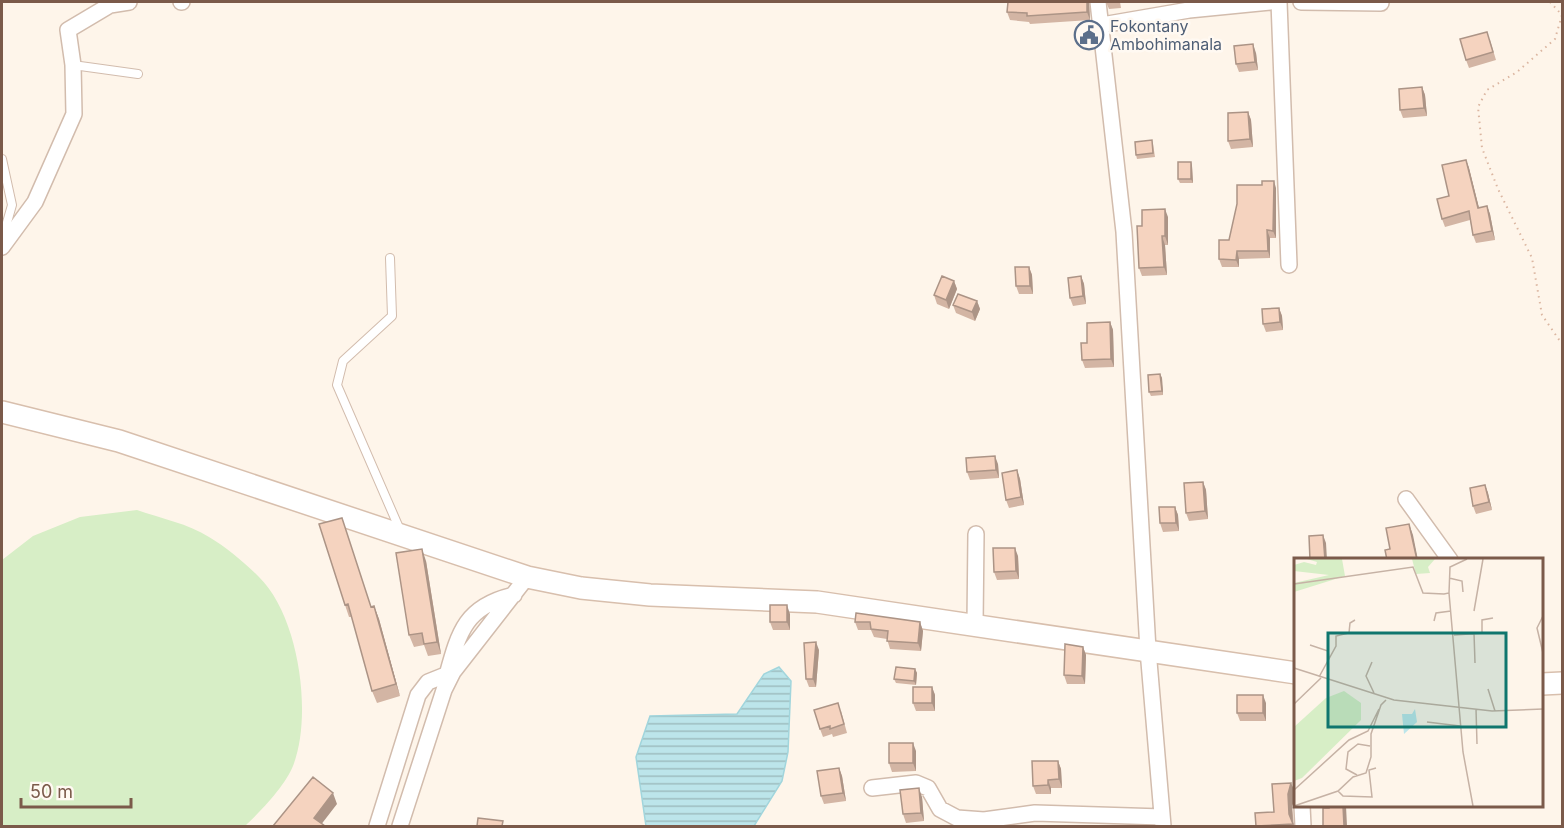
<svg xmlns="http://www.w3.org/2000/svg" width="1564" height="828" viewBox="0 0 1564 828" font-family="Inter,sans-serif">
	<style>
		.park { fill: #d7eec6 }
		.water { fill: url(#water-rules); stroke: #a1d5dc; stroke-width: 1.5 }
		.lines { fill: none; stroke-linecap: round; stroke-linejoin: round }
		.lane-casing { stroke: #d2bcad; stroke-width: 10 }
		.street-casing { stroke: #d2bcad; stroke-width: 18 }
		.secondary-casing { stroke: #d8bfad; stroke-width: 24 }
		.path { stroke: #dbb6a1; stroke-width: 2; stroke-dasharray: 1.5 4.5; stroke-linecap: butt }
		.lane { stroke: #fff; stroke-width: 8 }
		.street { stroke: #fff; stroke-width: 15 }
		.secondary { stroke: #fff; stroke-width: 21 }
		.wall { fill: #d3b5a4 }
		.shaded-wall { fill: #ac9486 }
		.building { fill: #f5d3bf; stroke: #ac9486; stroke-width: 1.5 }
		.labels { text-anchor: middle; stroke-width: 5; stroke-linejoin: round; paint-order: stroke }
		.service-label { font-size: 16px; fill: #4e5e75; stroke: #fff9f2; text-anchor: start }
		.inset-road { fill: none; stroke: #c6b2a5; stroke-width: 1.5 }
		.view { fill: #0f766e; fill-opacity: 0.15; stroke: #0f766e; stroke-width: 3 }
		.inset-edge { fill: none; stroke: #7b5a4a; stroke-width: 3 }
	</style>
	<defs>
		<pattern id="water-rules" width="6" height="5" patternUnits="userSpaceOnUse" patternTransform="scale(1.5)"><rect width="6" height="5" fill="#bce5ea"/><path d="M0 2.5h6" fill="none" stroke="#9ebdc0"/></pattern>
	</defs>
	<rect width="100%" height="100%" fill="#fef5ea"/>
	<path class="park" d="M137,510c23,8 52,14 72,27 17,10 36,26 50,40 40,39 54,138 34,189 -8,20 -33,46 -48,60h-243v-266l31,-24 47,-19z"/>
	<path class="water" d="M779,667l12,14 -3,71 -6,29 -28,45h-108l-10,-69 14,-41 87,-2 27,-40z"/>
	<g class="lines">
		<g class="lane-casing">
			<path id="lane" d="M73,65l65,9
				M2,159l10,46 -10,35
				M390,258l2,58 -49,45 -6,24 63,145"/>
		</g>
		<g class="street-casing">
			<path id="street" d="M181,2h1
				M1098,2l26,230 24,418 15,176
				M1279,2l10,263
				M1301,2l80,1
				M1102,25l87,-15 81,-8
				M2,247l33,-45 39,-88 -1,-49 -5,-35 42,-25 19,-3
				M1406,499l44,61
				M975,624l1,-90
				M447,675c12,-44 19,-69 67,-80
				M872,788l44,-5 12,5 12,21 17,9 27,2 51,-7 127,4
				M1302,806l1,20
				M377,826l41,-131 10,-13 25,-10
				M400,826l44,-136 9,-18 74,-95"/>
		</g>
		<g class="secondary-casing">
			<path id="secondary" d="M2,412l117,29 408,136 54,11 69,7 167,7 479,71
				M1542,684l20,-1"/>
		</g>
		<path class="path" d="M1396,2h9
			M1550,2l12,13 -7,24 -38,33 -30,18 -9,17 4,41 16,41 34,69 10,57 20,29"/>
		<use href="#lane" class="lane"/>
		<use href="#street" class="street"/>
		<use href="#secondary" class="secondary"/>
	</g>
	<path class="wall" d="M1008,2h81l1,18 -60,4 -1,-2 -19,-2 -3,-8z
		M1106,2h14l1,6 -12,1z
		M1490,40l6,20 -27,8 -3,-8z
		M1256,53l2,17 -19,2 -3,-8z
		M1422,87l3,8 2,21 -24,2 -3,-8z
		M1248,112l3,8 2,27 -22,2 -3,-8z
		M1153,144l2,13 -18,2 -1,-4z
		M1466,160l3,8 10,40 8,-2 3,8 5,26 -19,3 -3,-8 -3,-15 -25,7 -3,-8 7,-23z
		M1191,162l1,4 1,17h-13l-2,-4z
		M1276,188v50h-6v20l-31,1v8h-17l-3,-8 10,-19z
		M1168,217v28h-3l2,30 -25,1 -3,-8 3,-42z
		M1029,267l3,8 1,19h-14l-3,-8z
		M1081,276l3,8 2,20 -13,2 -3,-8z
		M954,281l3,8 -8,20 -12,-5 -3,-9z
		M977,301l3,8 -5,12 -19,-8 -3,-8z
		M1279,308l3,8 1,14 -17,2 -3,-8z
		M1110,322l3,8 1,37 -29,1 -3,-8 5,-17z
		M1160,374l2,4 1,17 -12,1 -2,-4z
		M998,464l1,14 -29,2 -3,-8z
		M1017,470l3,9 4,26 -15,3 -3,-8z
		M1203,482l3,8 2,29 -19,2 -3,-8z
		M1485,485l3,8 4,17 -16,4 -3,-8z
		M1175,507l3,8 1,16 -16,1 -3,-9z
		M342,518l29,89 3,-1 5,13 21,77 -23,7 -5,-12 -20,-74h-3l-4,-12z
		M1018,556l1,23 -22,1 -3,-8z
		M426,561l15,93 -13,2 -4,-11 -10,2 -5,-12z
		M790,614v16h-17l-3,-8z
		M855,622h65l3,9 -2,20 -31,-2 -3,-10 -13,-2 -3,-7h-13z
		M1083,647l3,8 -1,29h-18l-3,-9z
		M819,650l-3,37h-7l-3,-8z
		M915,669l2,4 -1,12 -20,-2 -2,-4z
		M932,687l3,8v16h-19l-3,-8z
		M1266,703v18h-26l-3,-8z
		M841,711l6,22 -14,4 -1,-3 -9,3 -3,-8z
		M916,751v20l-24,1 -3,-9z
		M1058,761l3,8 1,19h-11v6h-15l-3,-8z
		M839,768l3,8 4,25 -22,3 -3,-8z
		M1291,783l5,12 -4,11 2,20h-38l-1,-13 19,-1z
		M922,797l2,24 -18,2 -3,-9z"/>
	<path class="shaded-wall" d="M1087,2h2l1,18 -3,-8z
		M1253,44l3,9 2,17 -3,-8z
		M1422,87l3,8 2,21 -3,-8z
		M1248,112l3,8 2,27 -3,-8z
		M1466,160l3,8 12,48 -3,-8z
		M1191,162l1,4 1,17 -2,-4z
		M1274,181l2,7v50l-3,-7z
		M1487,206l3,8 5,26 -3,-9z
		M1165,209l3,8v28l-3,-9z
		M1267,230l3,8v20l-2,-7z
		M1162,236l3,9 2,30 -3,-8z
		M1237,251l2,8v8l-3,-7z
		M1029,267l3,8 1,19 -3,-8z
		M1081,276l3,8 2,20 -3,-8z
		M954,281l3,8 -8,20 -3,-9z
		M977,301l3,8 -5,12 -3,-9z
		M1279,308l3,8 1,14 -3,-8z
		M1110,322l3,8 1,37 -3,-8z
		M1160,374l2,4 1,17 -1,-4z
		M995,456l3,8 1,14 -3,-8z
		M1017,470l3,9 4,26 -3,-8z
		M1203,482l3,8 2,29 -3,-8z
		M1485,485l3,8 4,17 -3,-8z
		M1175,507l3,8 1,16 -3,-8z
		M1409,524l4,11 5,25h-1z
		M1323,535l3,8 1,17h-2z
		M1015,548l3,8 1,23 -3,-8z
		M422,549l4,12 15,93 -4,-12z
		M787,605l3,9v16l-3,-8z
		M374,606l5,13 21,77 -4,-12z
		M920,622l3,9 -2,20 -3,-8z
		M816,642l3,8 -3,37 -3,-8z
		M1083,647l3,8 -1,29 -3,-8z
		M915,669l2,4 -1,12 -2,-4z
		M932,687l3,8v16l-3,-8z
		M1263,695l3,8v18l-3,-8z
		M913,743l3,8v20l-3,-8z
		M1058,761l3,8 1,19 -3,-9z
		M839,768l3,8 4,25 -3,-8z
		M1048,780l3,8v6l-3,-9z
		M1291,783l5,12 -4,11 1,18 -4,-10 -1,-20z
		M919,788l3,9 2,24 -3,-8z
		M333,793l4,11 -17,22 -6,-8z
		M1343,806h3l1,20h-3z"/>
	<path class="building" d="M1008,2h79v10l-60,4v-3l-20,-1z
		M1487,32l6,20 -27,8 -6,-21z
		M1253,44l2,18 -19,2 -2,-18z
		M1422,87l2,21 -24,2 -1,-21z
		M1248,112l2,27 -22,2v-28z
		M1152,140l1,13 -17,2 -1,-13z
		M1466,160l12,48 9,-2 5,25 -19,4 -4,-24 -27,8 -5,-20 12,-3 -7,-31z
		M1178,162h13v17h-13z
		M1262,181h12l-1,50 -6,-1 1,21h-31l-1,9 -17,-1v-19h10l8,-36v-19h25z
		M1165,209v27h-3l2,31 -25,1 -2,-42h5v-16z
		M1015,267h14l1,19h-14z
		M942,276l12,5 -8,19 -12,-5z
		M1081,276l2,20 -13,2 -2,-20z
		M958,294l19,7 -5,11 -19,-7z
		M1279,308l1,14 -17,2 -1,-15z
		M1110,322l1,37 -29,1 -1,-17h6v-20z
		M1160,374l2,17 -13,1 -1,-17z
		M995,456l1,14 -29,2 -1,-14z
		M1017,470l4,27 -15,3 -4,-27z
		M1203,482l2,29 -19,2 -2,-30z
		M1485,485l4,17 -16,4 -3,-18z
		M1159,507h16l1,16h-16z
		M342,518l29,89 3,-1 22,78 -24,7 -24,-87 -3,1 -26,-81z
		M1409,524l8,36h-30l-2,-10 5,-1 -4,-21z
		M1323,535l2,25h-15l-1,-24z
		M993,548h22l1,23 -22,1z
		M422,549l15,93 -13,2 -2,-11 -13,2 -13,-82z
		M770,605h17v17h-17z
		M856,613l64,9 -2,21 -31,-2 1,-10 -17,-2 -1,-7h-15z
		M816,642l-3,37h-7l-2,-36z
		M1065,644l18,3 -1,29 -18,-1z
		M896,667l19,2 -1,12 -20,-2z
		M913,687h19v16h-19z
		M1237,695h26v18h-26z
		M838,703l6,21 -14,5v-3l-10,3 -6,-19z
		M889,743h24v20h-24z
		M1032,761h26l1,18 -11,1v5l-15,1z
		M839,768l4,25 -22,3 -4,-25z
		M313,777l20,16 -19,25 11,8h-52z
		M1291,783l-3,11 1,20 4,10 -37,2 -1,-13 19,-1 -2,-28z
		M919,788l2,25 -18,1 -3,-24z
		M1329,806h14l1,20h-21v-18h6z
		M478,818l25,3 -1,5h-25z"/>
	<defs>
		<g id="civic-ring" transform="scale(1.5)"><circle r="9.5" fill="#fff9f2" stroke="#5c6f8a" stroke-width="1.5"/><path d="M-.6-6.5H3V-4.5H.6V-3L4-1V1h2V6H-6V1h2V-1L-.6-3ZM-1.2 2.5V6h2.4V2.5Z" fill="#5c6f8a"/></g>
	</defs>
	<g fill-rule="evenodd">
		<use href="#civic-ring" x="1089" y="35"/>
	</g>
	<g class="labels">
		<g class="service-label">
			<text x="1110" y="32">Fokontany<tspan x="1110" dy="18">Ambohimanala</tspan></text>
		</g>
	</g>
	<g transform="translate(1294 558)">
		<rect width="249" height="249" fill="#fef5ea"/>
		<path d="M13,1h35l3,17 -51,16v-9l35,-8 -35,-4v-6l10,-3 12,3 1,-3zM118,1h23l-7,8 2,6 -14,1z" fill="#d7eec6"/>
		<path d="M50,133l17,12v17l-59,58 -8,3v-54l32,-29z" fill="#d7eec6"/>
		<path d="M121,151l2,13 -13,12 -2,-20h10z" fill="#bce5ea"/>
		<path class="inset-road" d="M155,20l13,3 1,11M0,26l119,-17 10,26 21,1 5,-1 1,-26 17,-8M155,35l14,159 10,54M180,53l9,-52M249,58l-6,12 6,25M140,63l2,-8 15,-2M180,75l1,30M188,75v-13l11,-2M160,77l31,-2M16,87l18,6 1,7M78,104l-6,14 8,17M0,110l100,32 98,11 51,-2M25,119l17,-31v-10l13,-3 1,-10 5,-3M194,131l7,22M0,146l27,-26M182,151l1,35M133,164l33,4M63,217l-11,-6 2,-17 10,-8 12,2M0,232l55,-50 19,-9 11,-22M44,233l5,5 29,1 -3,-27 7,-2M0,248l44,-15 15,-14 13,-4 5,-16v-23l10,-29 5,-5"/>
		<path class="view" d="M34,75h178v94h-178z"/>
		<rect width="249" height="249" class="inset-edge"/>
	</g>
	<rect width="1564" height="828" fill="none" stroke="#7b5a4a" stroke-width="6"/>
	<path d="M21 798v9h110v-9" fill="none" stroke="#7b5a4a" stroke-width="3"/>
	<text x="30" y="798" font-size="18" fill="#7b5a4a" stroke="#fff9f2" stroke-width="4.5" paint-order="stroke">50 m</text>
</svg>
